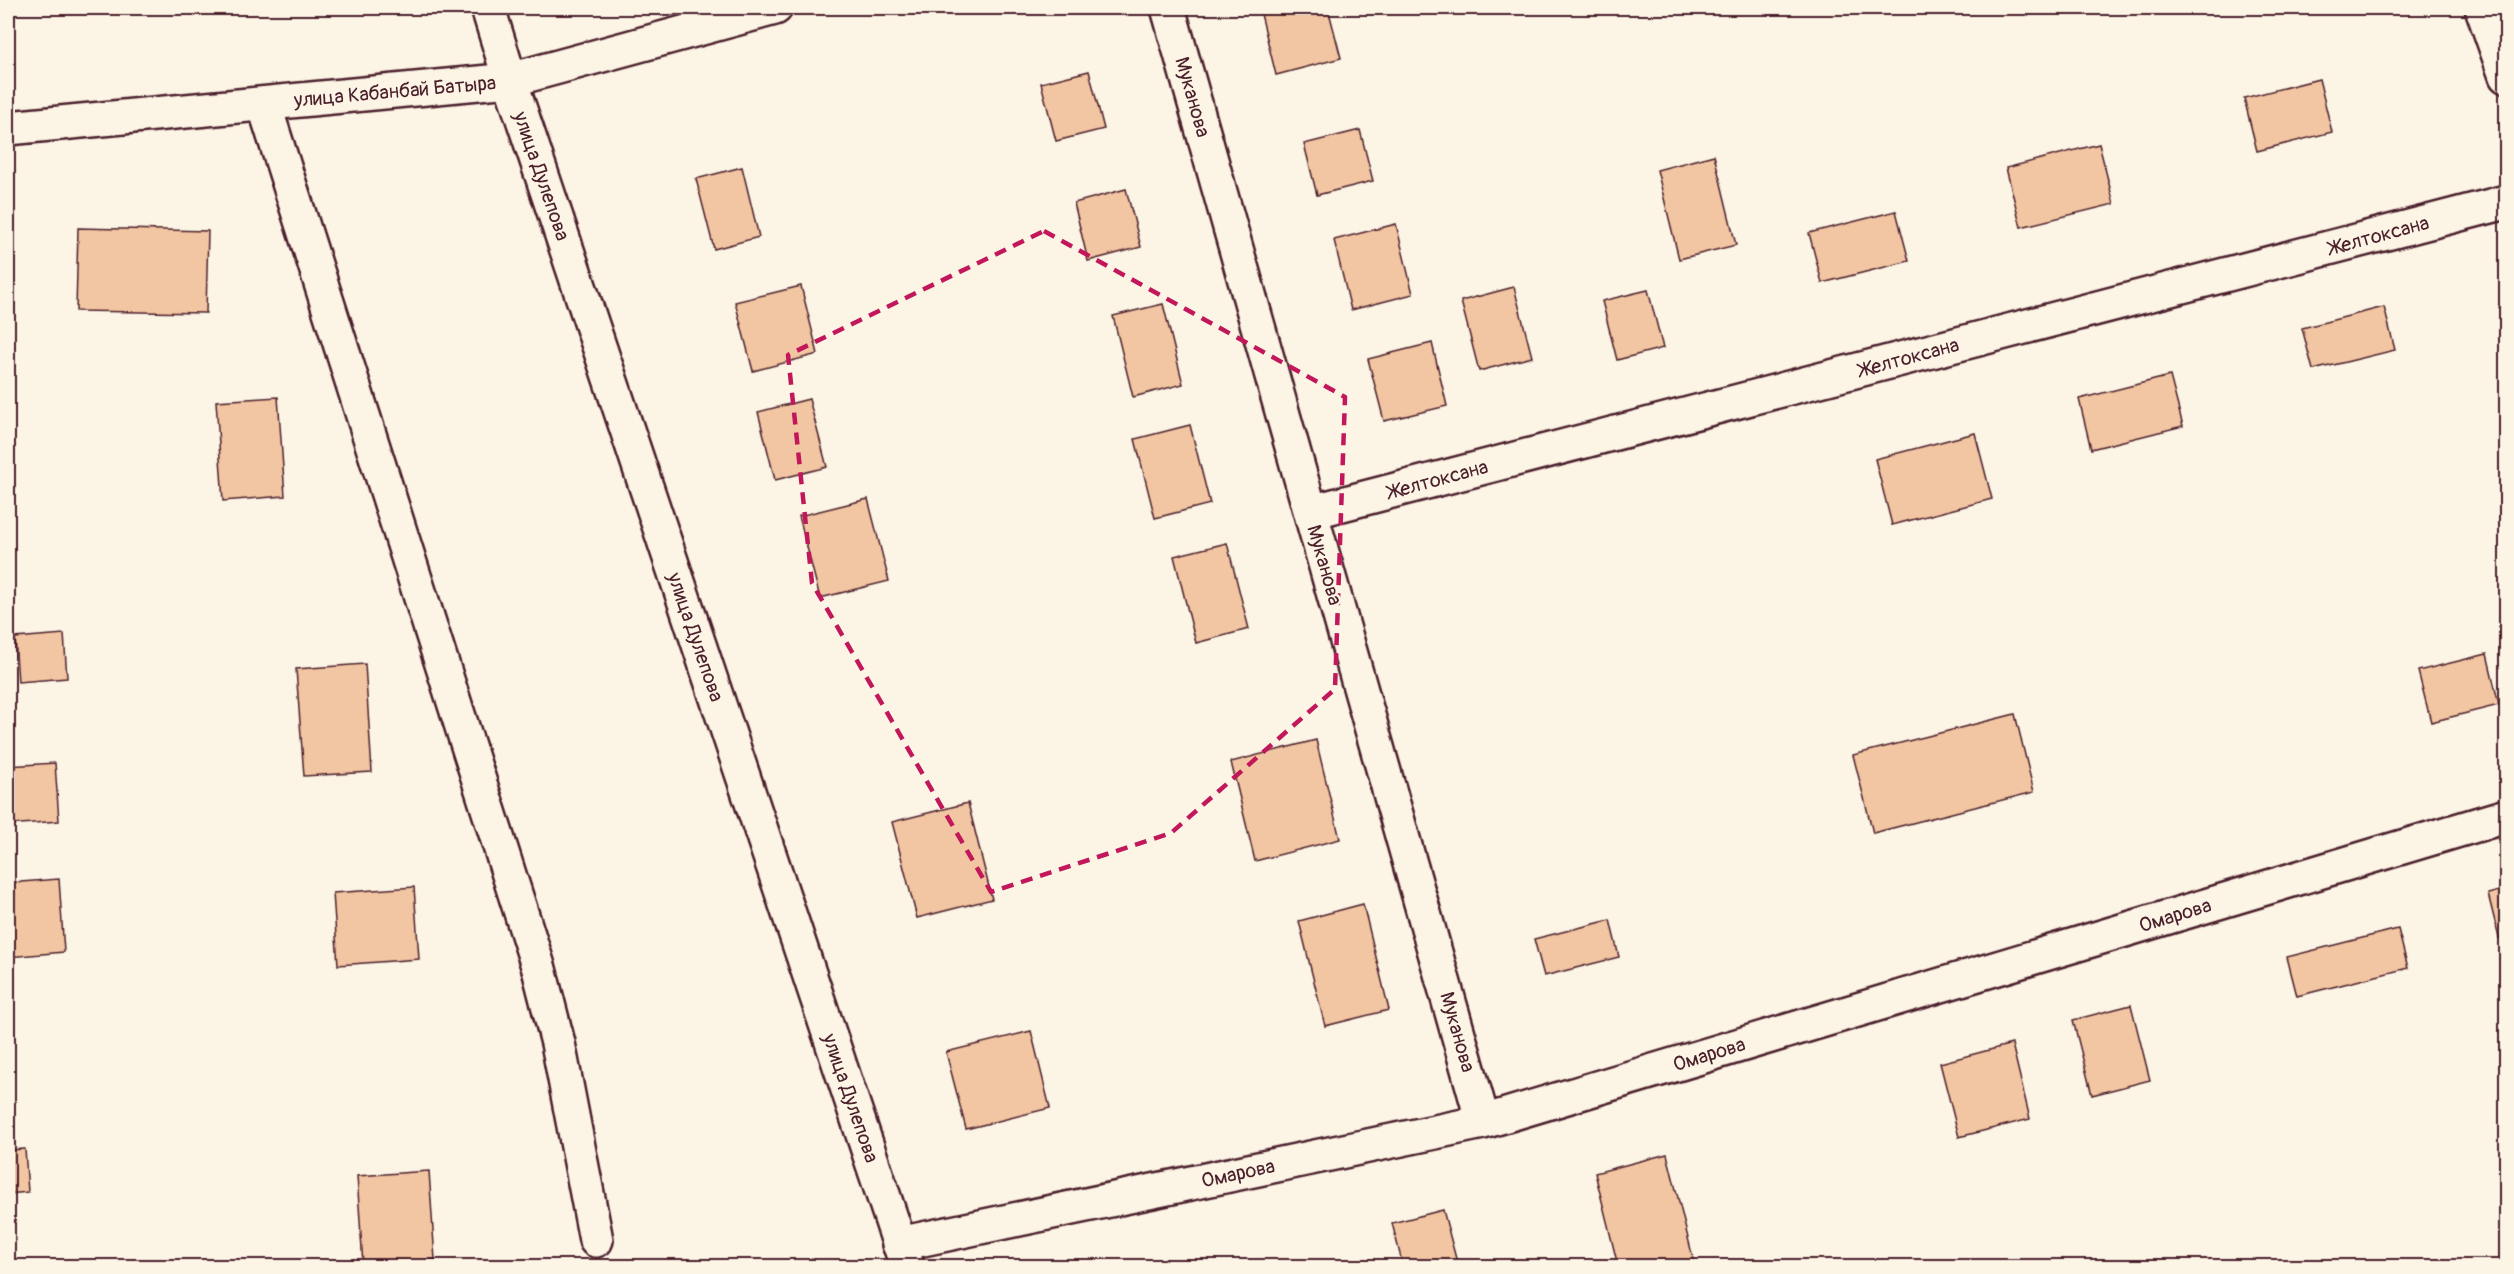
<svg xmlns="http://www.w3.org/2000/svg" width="2514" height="1274" viewBox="0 0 2514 1274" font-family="Pangolin,sans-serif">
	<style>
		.building { fill: #f2c6a2; stroke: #4a1f2b; stroke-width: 1.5 }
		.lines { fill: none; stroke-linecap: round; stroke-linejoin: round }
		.minor-casing { stroke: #4a1f2b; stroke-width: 38 }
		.tertiary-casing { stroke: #4a1f2b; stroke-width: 38 }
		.minor { stroke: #fcf5e5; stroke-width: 33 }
		.tertiary { stroke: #fcf5e5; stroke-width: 33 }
		.marked { fill: none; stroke: #c2185b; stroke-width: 4.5; stroke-dasharray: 12 8; stroke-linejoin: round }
		.labels { text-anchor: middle; stroke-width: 5; stroke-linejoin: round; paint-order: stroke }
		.street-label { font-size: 20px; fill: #4a1f2b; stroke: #fcf5e5 }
	</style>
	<rect width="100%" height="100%" fill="#fcf5e5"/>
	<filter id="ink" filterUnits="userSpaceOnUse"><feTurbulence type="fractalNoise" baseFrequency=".0167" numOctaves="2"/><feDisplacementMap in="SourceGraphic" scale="12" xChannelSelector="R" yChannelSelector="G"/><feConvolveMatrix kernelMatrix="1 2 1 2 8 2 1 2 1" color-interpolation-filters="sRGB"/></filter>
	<g filter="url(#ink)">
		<path class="building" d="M1270,8h58l13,50 -65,17 -16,-65z
			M1089,71l15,58 -48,12 -15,-58z
			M2319,79l13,53 -75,19 -13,-53z
			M1360,130l13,51 -56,14 -13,-51z
			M2099,144l15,60 -93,23 -15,-59z
			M1714,155l22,90 -57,14 -22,-89z
			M742,167l17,70 -45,12 -18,-70z
			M1126,189l15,58 -53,14 -14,-58z
			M1896,211l13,50 -87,22 -13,-50z
			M1396,224l17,70 -62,16 -17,-70z
			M78,228l130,3 -2,82 -130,-2z
			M801,286l17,68 -65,17 -18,-69z
			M1514,287l18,70 -53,14 -18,-70z
			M1648,290l15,58 -46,12 -15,-59z
			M1163,304l20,80 -50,13 -20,-81z
			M2384,307l11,43 -82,20 -11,-42z
			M1432,343l15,63 -63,15 -16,-62z
			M2170,376l13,50 -92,23 -12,-50z
			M278,397l7,99 -62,5 -7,-100z
			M809,399l18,68 -52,13 -17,-68z
			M1190,425l20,79 -55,14 -20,-79z
			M1975,433l17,66 -100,26 -17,-66z
			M868,499l21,82 -69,17 -21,-82z
			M1227,543l22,86 -53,14 -22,-87z
			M64,634l3,44 -49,4 -3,-44z
			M2487,654l12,51 -68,17 -13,-51z
			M365,664l7,108 -68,4 -8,-107z
			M2015,714l19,78 -161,41 -20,-78z
			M1316,740l24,99 -85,22 -24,-99z
			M55,763l4,58 -51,4v-59z
			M968,803l24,96 -75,19 -25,-96z
			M59,879l5,73 -56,5v-74z
			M414,887l5,72 -81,6 -5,-72z
			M2506,889v47l-7,2 -11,-44z
			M1363,904l26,106 -64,16 -26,-105z
			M1610,920l9,37 -75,19 -10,-37z
			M2398,929l10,39 -111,28 -10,-39z
			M2131,1005l19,75 -58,15 -19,-75z
			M1031,1031l19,77 -84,21 -20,-77z
			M2012,1044l18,75 -71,18 -19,-74z
			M25,1149l3,43 -20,2v-44z
			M1667,1154l28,112h-77l-23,-93z
			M429,1171l6,89 -72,5 -6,-89z
			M1443,1210l15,56h-55l-11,-43z"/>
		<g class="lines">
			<g class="minor-casing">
				<path id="minor" d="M1168,8l315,1114
					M2482,8l24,68
					M264,104l275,865 19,74 38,197
					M1311,512l1195,-310
					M899,1244l584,-122 1023,-306"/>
			</g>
			<g class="tertiary-casing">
				<path id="tertiary" d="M488,8l22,72 397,1186
					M8,128l502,-48 265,-72"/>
			</g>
			<use href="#minor" class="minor"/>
			<use href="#tertiary" class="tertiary"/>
		</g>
	</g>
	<path class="marked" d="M1044,231l301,166 -10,292 -164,144 -180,59 -179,-309 -24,-228z"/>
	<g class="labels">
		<g class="street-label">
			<text transform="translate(395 91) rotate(-5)" y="7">улица Кабанбай Батыра</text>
			<text transform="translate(1193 97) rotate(74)" y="7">Муканова</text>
			<text transform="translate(542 176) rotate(71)" y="7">улица Дулепова</text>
			<text transform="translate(2379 235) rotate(-15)" y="7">Желтоксана</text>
			<text transform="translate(1909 357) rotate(-15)" y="7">Желтоксана</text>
			<text transform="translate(1438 479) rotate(-15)" y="7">Желтоксана</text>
			<text transform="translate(1325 565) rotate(74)" y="7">Муканова</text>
			<text transform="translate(696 637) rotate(71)" y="7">улица Дулепова</text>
			<text transform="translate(2175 915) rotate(-17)" y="7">Омарова</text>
			<text transform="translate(1458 1032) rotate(74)" y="7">Муканова</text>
			<text transform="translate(1709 1054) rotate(-17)" y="7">Омарова</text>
			<text transform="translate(851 1098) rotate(71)" y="7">улица Дулепова</text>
			<text transform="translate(1238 1173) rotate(-12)" y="7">Омарова</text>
		</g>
	</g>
	<rect width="2514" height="1274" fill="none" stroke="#fcf5e5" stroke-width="30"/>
	<rect x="15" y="15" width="2484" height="1244" fill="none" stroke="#4a1f2b" stroke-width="2" filter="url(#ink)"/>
</svg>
